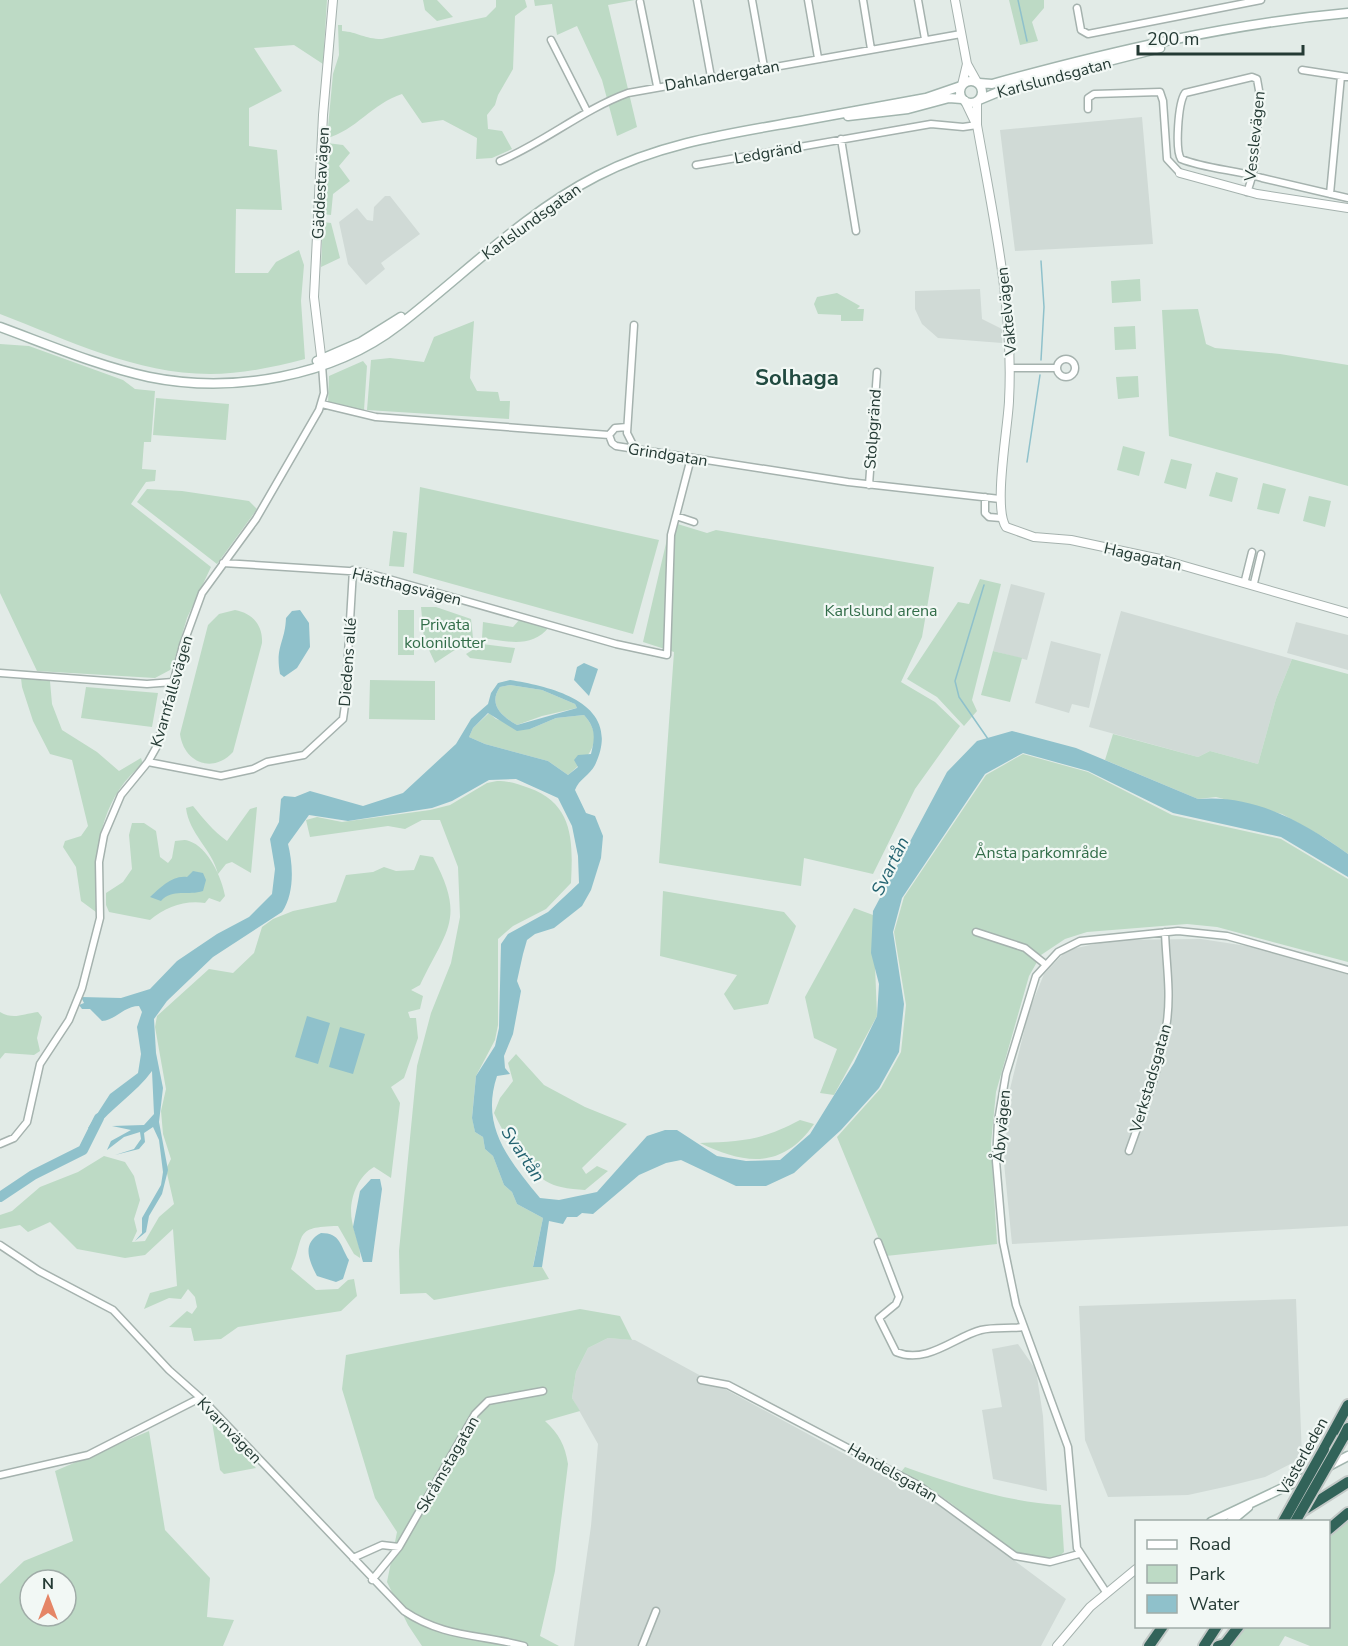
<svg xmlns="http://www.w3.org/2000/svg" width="1348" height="1646" viewBox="0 0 1348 1646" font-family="'Nunito Sans',sans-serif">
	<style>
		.built { fill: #d0dad6 }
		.green { fill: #bddac5; fill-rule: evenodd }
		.water { fill: #8fc1cb; fill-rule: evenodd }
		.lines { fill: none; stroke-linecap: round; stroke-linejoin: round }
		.stream { stroke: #8fc1cb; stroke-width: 1.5 }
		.river { stroke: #8fc1cb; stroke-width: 10 }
		.minor-casing { stroke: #a5b2ae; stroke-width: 9 }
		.tertiary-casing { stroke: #a5b2ae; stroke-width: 10 }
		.secondary-casing { stroke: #a2b5ae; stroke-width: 11 }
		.motorway-casing { stroke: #c2c8c6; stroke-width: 14 }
		.minor { stroke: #fff; stroke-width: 6 }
		.tertiary { stroke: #fff; stroke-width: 8 }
		.secondary { stroke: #fff; stroke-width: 8 }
		.motorway { stroke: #326359; stroke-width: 10 }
		.motorway-bridge-casing { stroke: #c2c8c6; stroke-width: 14; stroke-linecap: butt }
		.motorway-bridge { stroke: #326359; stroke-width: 10 }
		.labels { text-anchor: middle; stroke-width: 4.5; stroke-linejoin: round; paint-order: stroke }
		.street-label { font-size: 16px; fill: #243a34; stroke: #f2f8f5 }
		.park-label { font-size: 16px; fill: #326d49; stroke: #f2f8f5 }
		.water-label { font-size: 18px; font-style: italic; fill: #236370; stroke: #f2f8f5 }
		.district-label { font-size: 22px; font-weight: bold; fill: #214a40; stroke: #f2f8f5 }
	</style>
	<rect width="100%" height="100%" fill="#e2ebe7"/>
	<path class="built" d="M1142,117l11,127 -138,7 -15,-121z
		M385,196h5l30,38 -39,29 4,6 -19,16 -18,-21 -9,-42 18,-14 10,12 6,1 1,-14z
		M980,289l2,30 20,10v14l-64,-5 -16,-14 -7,-15v-18z
		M1011,584l34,9 -18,67 -34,-9z
		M1121,611l171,48 -16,40 -18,65 -48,-13 -12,6 -109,-30z
		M1296,622l52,13v35l-61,-17z
		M1051,641l50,13 -12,54 -17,-4 -3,9 -34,-10z
		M1201,939l59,9 88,25v253l-336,18 -8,-81 6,-74 19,-78 15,-37 23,-24 47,-10z
		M1296,1299l6,159 -37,19 -36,9 -41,9 -80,2 -23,-57 -6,-134z
		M608,1338l27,2 309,168 122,91 -25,47h-467l17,-120 7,-82 -26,-46 4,-26 12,-24z
		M1018,1344l18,26 7,46 4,75 -54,-12 -11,-69 20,-3 -10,-58z"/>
	<path class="green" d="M0,0h327l-4,64 -29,-19 -40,3 28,43 -33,17v38l28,4 5,60 -46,-1 -1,64h33l8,-11 23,-12 5,15 -3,36 4,58c-31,8 -63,15 -95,15 -74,0 -142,-34 -210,-60z
		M423,0h14l16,17 -16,4 -12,-11z
		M496,0h29l2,7 -12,9 -2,53 -15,26 -3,10 -8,10 1,14 14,2 10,18 -20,9 -16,1 1,-21 -34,-18 -21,3 -20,-29c-29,9 -47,37 -75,44l6,-64 6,-19 -1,-30h4v6c16,1 22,8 40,8l104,-22 10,-10z
		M534,0h101l-27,5 29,122 -20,9 -15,-56 -25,-54 -20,9 -5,-31 -17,2z
		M1009,0h35v8l-12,14 6,19 -18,4z
		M327,143l16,2 7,8 -11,13 11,15 -17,13 -2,21 -8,-1z
		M323,222l8,1 9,35 -19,9z
		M1140,279l1,22 -29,2 -1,-22z
		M837,293l23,13 -3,3h7l-1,12h-22v-6l-23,-1 -4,-10 3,-7z
		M1198,309l8,35 9,4 65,6 68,11v121l-179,-50 -7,-126z
		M474,321l-4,57 7,13 21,1 2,9h10l-1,18 -142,-9 4,-50 19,-2 34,4 10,-25z
		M1135,326l1,23 -21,1 -1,-23z
		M0,344l29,2 94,34 12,9 20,2 -4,51h-7l-2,27 14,1 -1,11 -9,1 -15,22 80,63 -24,51 -13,44 -4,8 -15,8 -118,-7 -37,-78z
		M363,361l4,5 -3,44 -36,-6 1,-28z
		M1138,376l1,21 -21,2 -2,-22z
		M156,398l73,6 -3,36 -73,-5z
		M1123,446l22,6 -6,24 -22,-6z
		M1171,459l21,5 -6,25 -22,-6z
		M1216,472l22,6 -6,24 -23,-6z
		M1263,483l23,6 -7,25 -22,-5z
		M420,487l239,53 -26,94 -220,-61z
		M147,489l35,2 67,10 8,8 -40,55 -80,-62z
		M1309,496l22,5 -6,26 -22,-6z
		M671,522l36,11 9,-3 218,37 -12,70 -21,45 34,20 25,24 -45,63 -42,85 -69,-16 -3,28 -142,-23 15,-211 -31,-10z
		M393,531l14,2 -3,34 -15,-1z
		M980,579l21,5 -29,116 5,11 -13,15 -27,-29 -30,-18 51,-77 11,2z
		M421,607h15l35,12 2,19 -38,25 -11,-24z
		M235,610c17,3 28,15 27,33l-29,109c-20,22 -49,11 -53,-18l28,-109 11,-11z
		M398,610h16v45h-16z
		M520,619l29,8c-17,22 -43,14 -67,11l1,-16 30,5z
		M482,644l33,4 -4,15 -41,-5 -4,-4z
		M993,651l29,7 -12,44 -29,-7z
		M1292,659l56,15v180l-23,-16 -43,-24 -66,-17 -18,2 -93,-39 8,-26 85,23 12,-6 48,13 18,-65z
		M21,678l29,3 2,23 10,26 35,22 22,19 22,-13 2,6c-45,35 -50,95 -47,148l-15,-11 -5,-34 -13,-20 2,-6 16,-5 7,-10 -16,-66 -22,-6 -17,-33 -11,-34z
		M370,680l65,1v39l-66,-1z
		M510,685l32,5 33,14 2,4 -35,8 -25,9c-16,-9 -29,-21 -17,-38z
		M86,687l72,6 -6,34 -71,-9z
		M489,713l7,6 34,10 26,-11 28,-3c22,25 5,42 -16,60l-20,-14 -63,-17 -16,-7 4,-9z
		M1023,754l65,18 84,43 109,24 67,40v83l-131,-35 -30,-3 -100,8 -22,7 -24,16 -12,21 -33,116 -5,52 6,100 -111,12 -49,-119 44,-49 20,-36 5,-47 -12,-73 10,-35 82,-122z
		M497,781c13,0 20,3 32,7 45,16 44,54 42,95l-25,26 -33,17 -15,13v86l-3,15 -19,36 -4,41 3,15 8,5 2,12 8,7 11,29 8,7 5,12 26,14 -10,48 9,1 7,12 -115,21 -8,-7 -26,1 -1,-43 18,-185 14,-53 20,-50 9,-46 -2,-50 -18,-47h-18l-17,9 -17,-3 -78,11 -4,-17 11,-3 25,5 88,-12 20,-5 37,-22z
		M193,806c10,12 20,25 34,35l23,-32 7,-2 -6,66 -19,-11 -6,2 -8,10c-6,-25 -29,-40 -32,-66z
		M132,823h12l12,8 4,26 8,6 4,-5 3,-17c4,0 10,-2 14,0 19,6 33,37 36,55l-5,6 -11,-4 -4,5c-21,-3 -39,4 -55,17l-41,-8 -3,-7v-12l17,-11 9,-13 -3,-34z
		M420,855l13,2c33,62 14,72 -13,128l-9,5 12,6 -3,13 -12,3 2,6h6l2,20 -14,40 -13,9 9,16 -9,75 -17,-11c-17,10 -26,34 -22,54 2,13 9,24 8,37l-6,-4 -16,-28c-46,1 -32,9 -47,43l25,21 22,-1 10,-9 6,-1 3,17 -16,15 -103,16 -17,12 -27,2 -3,-13 -22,-1 18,-16 5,3 5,-7 -2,-10 -7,-8 -7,10 -12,-1 -25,11 6,-16 27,-7 -4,-57 -28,26 -20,3 -48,-9 -27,-27 -22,10 -8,-7 -20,4v-14l12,-4 28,-24 38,-15 26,-16 21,6 9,14 6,24 -6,19 3,12 -5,11 13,-1 14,-24 15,-13 -8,-35 5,-10 -8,-25 -2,-23 5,-22 -11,-62 2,-11 52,-47 24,4 21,-20 8,-26 11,-8 20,-8 43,-9 10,-27 27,-3 11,-5 12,4 18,-1z
		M663,891l121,21 12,14 -28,78 -34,6 -10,-16 13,-19 -77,-19z
		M854,908l19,7 4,101 -43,79 -14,-2 17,-44 -23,-11 -9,-41z
		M0,1012c14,8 22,2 38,0l4,5 -5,21 3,13 -6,4 -29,-2 -5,6z
		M516,1054l28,31 41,22 42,17 -45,44 4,6 11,-8 11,5 -23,19c-8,-1 -16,-1 -24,-3 -30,-6 -55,-48 -67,-74l6,-15 13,-17 -5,-18z
		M800,1120l14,4c-31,45 -69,41 -114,19 43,-2 60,-2 100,-23z
		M580,1309l40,7 12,24 -24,-2 -20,10 -12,24 -4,26 8,13 -35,10c14,13 20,24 23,43l-13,107 -15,65 19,10h-137l-14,-21 -21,-43 10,-50 -22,-34 -33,-109 4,-34z
		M212,1422l44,46 -32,6 -4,-4z
		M149,1431l16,99 45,48 -3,39 27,3 -11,26h-223v-62l24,-23 49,-20 -18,-70zM30,1580h36v36h-36z
		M905,1467c51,18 102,35 156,38l3,47c-27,31 -90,-31 -112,-48 -16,-12 -34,-22 -51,-32z
		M1348,1521v125h-38l-25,-10 -6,10h-49l15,-19 83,-1 1,-88z"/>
	<path class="water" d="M300,610l9,13 1,24 -13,21 -13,9 -4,-3c-5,-28 5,-31 6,-56l6,-7z
		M584,663l14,6 -9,27 -15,-16 3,-13z
		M510,680c44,7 114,24 85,85 -5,10 -16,14 -20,25l11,23 9,3 8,20 -2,22 -10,32 -9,16 -28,22 -19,6 -8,6 -4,14 -6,27 4,10 -8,43 -9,22 1,12 5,6 -13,2c-17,51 12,84 43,122l19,2 38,-8 50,-56 18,-6h12l40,26 29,5 34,-1 30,-26 44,-71 23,-47 2,-32 -8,-31 2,-42 74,-139 30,-31 35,-10 64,17 122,51c56,-5 106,23 150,55v23l-67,-40 -108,-24 -85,-42 -65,-18 -38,21 -83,124 -9,34 11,72 -5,48 -20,36 -38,42 -47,43 -28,13h-30l-55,-26 -15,3 -27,12 -46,39 -11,-1 -5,4h-10l-4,7 -14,-3 -7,46h-9l10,-49 -26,-14 -5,-12 -8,-7 -11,-29 -8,-7 -2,-12 -8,-5 -3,-14 4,-42 19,-30 4,-18 2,-84 7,-10 40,-22 31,-29 -1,-27 -6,-30 -14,-28 -42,-19 -27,1 -37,21 -20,7 -84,13 -39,-6 -21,29c5,20 7,49 -6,68l-69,45 -46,44 -13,18 2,34 7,35 -4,34 9,48 -6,24 -13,22 -3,16 -11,9 7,-8v-15l19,-33 2,-13 -4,-32 -6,-13 -9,6 1,9 -6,7 -24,6 19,-6 7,-10 -1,-7 -16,5 -17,13 4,-9 20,-11 -19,-4 32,-1 10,-11 -2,-43c-16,22 -41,37 -58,59l-6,-2 22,-34 28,-21 3,-19 -4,-27 5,-15 -3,-6c-15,0 -23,14 -37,15l-12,-12h-8l-3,-4 5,-2 -3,-6 40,1 29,-9 27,-28 40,-27 32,-17 23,-23 3,-25 -5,-30 9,-17 2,-23 3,-3 11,1 15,-6 53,15 40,-13 53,-49 15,-25 17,-15 3,-11 7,-10zM510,685l32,5 33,14 2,4 -60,17c-16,-9 -29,-21 -17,-38zM488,713l29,18 13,-2 26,-11 28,-3c12,13 11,23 7,39l-13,1 -4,5 4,7 -10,8 -20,-14 -63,-17 -16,-7 4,-9z
		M193,871l10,2 3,7 -3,11c-14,5 -31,-3 -42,10l-11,-4c10,-9 22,-22 37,-20z
		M307,1016l23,7 -12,41 -23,-7z
		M340,1027l25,7 -12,40 -24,-7z
		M371,1179h9l2,10 -10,73h-9l-10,-35 7,-36z
		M321,1233c20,0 19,13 28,27l-6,19 -7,3 -19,-6c-9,-17 -15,-33 4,-43z"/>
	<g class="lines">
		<path class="stream" d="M1018,0l9,41
			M1041,261l3,46 -3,53
			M1027,462l13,-87
			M984,585l-29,96 4,16 29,42"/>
		<path class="river" d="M0,1197l33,-22 50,-25 16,-32"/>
		<g class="minor-casing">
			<path id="minor" d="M697,0l14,77
				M752,0l12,67
				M808,0l10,58
				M863,0l8,49
				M918,0l7,39
				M640,2l17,84
				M1077,8l4,22 7,4 173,-34
				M551,40l36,71
				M1302,70l46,7
				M1088,109v-11l6,-4 66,-2 3,9 4,58 13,14
				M841,139l15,92
				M500,161c45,-19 82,-51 128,-68l333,-59
				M696,165l235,-41 32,3 14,-2
				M1247,192c3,-7 5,-15 7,-23l6,-73 -3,-17 -5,-2 -67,16c-7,10 -10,57 -4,66 25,10 55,11 81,19l86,20
				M1330,194l11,-118
				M634,325l-7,108 8,16
				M1057 368a9 9 0 1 1 18 0a9 9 0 1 1-18 0Z
				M1011,368h46
				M322,404l54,13 233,18
				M609,435l3,8 4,3 232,36 152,17
				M609,435l6,-7 12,-1
				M869,485l8,-113
				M985,497v16l4,4 12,1
				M676,516l18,6
				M223,563l141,9 252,72 51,11 4,-120 20,-77
				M1245,580l7,-28
				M1254,583l7,-29
				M0,673l147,11 26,-2
				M148,762l73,14 32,-7 14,-7 37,-7 39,-36 2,-14 8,-135
				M976,932l49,16 20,16
				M0,1144l14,-6 13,-16 13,-58 29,-44 13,-32 18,-70 -1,-56 5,-27 17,-40 27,-33 9,-16 26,-101 19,-52 54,-74 63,-109 5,-17 -2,-28
				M1129,1151c15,-42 32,-86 38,-130 4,-30 -1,-59 -2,-89
				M878,1242l21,55 -3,7 -17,14 17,34c31,13 60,-16 85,-22 14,-3 28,-1 42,-3
				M0,1245l39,26 74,39 56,60 35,31 200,210c40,27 76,23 120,35
				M701,1380l27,5 190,100 97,71 35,6 29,-8
				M0,1475l88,-20 112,-57
				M353,1558l29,-13 17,2
				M372,1580l27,-33 76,-133 13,-13 55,-10
				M1106,1592l-29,-44 -9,-101 -52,-142 -13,-63 -7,-81 2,-40 8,-47 30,-98 22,-24 22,-11 98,-10 49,5 121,34
				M642,1646l14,-35"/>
		</g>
		<g class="tertiary-casing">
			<path id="tertiary" d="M955,0l12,64 10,18
				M962,85l5,-21
				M965,101l11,23
				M977,102v23c16,91 37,183 32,276 -1,26 -16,107 -3,126l28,10 37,3 89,19 188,54
				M1180,173l77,21 91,14
				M322,364l-8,-67 9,-182 10,-115
				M1057,1646l33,-39 46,-38"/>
		</g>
		<g class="secondary-casing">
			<path id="secondary" d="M960 92a11 11 0 1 1 22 0a11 11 0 1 1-22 0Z
				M979,83l13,1c116,-32 235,-60 356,-71
				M979,100l36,-15 145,-37
				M848,116l60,-7 41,-11 13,1
				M0,327c49,18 98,39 149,50 83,17 183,0 250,-52 66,-51 124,-111 198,-149 66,-34 137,-43 209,-56 40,-7 80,-15 120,-22l35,-12
				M317,361l44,-19 40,-25
				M1325,1468l23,-12
				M1211,1522l97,-46
				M1230,1522l18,-15"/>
		</g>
		<g class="motorway-casing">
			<path id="motorway" d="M1343,1438l5,-10
				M1324,1449l24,-44
				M1299,1513l49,-31
				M1328,1530l20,-17
				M1149,1646l14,-20
				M1204,1646l13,-20
				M1218,1646l7,-2 14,-18"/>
		</g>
		<use href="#minor" class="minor"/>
		<use href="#tertiary" class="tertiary"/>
		<use href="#secondary" class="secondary"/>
		<use href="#motorway" class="motorway"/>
		<g class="motorway-bridge-casing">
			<path id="motorway-bridge" d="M1283,1522l41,-73
				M1295,1522l48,-84"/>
		</g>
		<use href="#motorway-bridge" class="motorway-bridge"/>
	</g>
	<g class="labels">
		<g class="street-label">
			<text transform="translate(722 75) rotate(-10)" y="6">Dahlandergatan</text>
			<text transform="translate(1054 77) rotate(-15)" y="6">Karlslundsgatan</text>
			<text transform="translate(1254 136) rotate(-84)" y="6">Vesslevägen</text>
			<text transform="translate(768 152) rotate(-10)" y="6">Ledgränd</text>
			<text transform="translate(320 183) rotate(-87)" y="6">Gäddestavägen</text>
			<text transform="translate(531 221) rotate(-36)" y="6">Karlslundsgatan</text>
			<text transform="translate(1006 311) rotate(-96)" y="6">Vaktelvägen</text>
			<text transform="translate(872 429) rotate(-86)" y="6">Stolpgränd</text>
			<text transform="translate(668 454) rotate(9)" y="6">Grindgatan</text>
			<text transform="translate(1143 556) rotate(13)" y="6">Hagagatan</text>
			<text transform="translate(407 586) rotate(14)" y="6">Hästhagsvägen</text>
			<text transform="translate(347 662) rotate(-86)" y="6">Diedens allé</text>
			<text transform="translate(171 691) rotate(-74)" y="6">Kvarnfallsvägen</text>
			<text transform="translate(1150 1078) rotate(-74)" y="6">Verkstadsgatan</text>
			<text transform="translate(1001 1126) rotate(-85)" y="6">Åbyvägen</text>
			<text transform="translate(230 1430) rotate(46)" y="6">Kvarnvägen</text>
			<text transform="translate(1302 1456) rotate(-61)" y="6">Västerleden</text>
			<text transform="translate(447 1464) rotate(-60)" y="6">Skråmstagatan</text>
			<text transform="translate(893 1472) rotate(30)" y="6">Handelsgatan</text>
		</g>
		<g class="park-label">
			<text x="881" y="616">Karlslund arena</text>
			<text x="445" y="630">Privata<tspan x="445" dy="18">kolonilotter</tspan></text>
			<text x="1041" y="858">Ånsta parkområde</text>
		</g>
		<g class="water-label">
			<text transform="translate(890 866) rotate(-64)" y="6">Svartån</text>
			<text transform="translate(523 1154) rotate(56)" y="6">Svartån</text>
		</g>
		<g class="district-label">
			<text x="797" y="385">Solhaga</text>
		</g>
	</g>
	<rect x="1135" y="1520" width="195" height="108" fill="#f2f8f5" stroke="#a0aca8" stroke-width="1.5"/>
	<rect x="1147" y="1540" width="30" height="9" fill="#ffffff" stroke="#a0aca8" stroke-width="1.5"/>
	<text x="1189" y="1550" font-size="18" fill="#243a34">Road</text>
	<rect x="1147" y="1565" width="30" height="18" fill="#bddac5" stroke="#a0aca8" stroke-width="1.5"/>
	<text x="1189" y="1580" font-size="18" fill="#243a34">Park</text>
	<rect x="1147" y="1595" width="30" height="18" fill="#8fc1cb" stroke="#a0aca8" stroke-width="1.5"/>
	<text x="1189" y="1610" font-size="18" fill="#243a34">Water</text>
	<g transform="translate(48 1598)"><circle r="28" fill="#f2f8f5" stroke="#a0aca8" stroke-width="1.5"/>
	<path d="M0-4.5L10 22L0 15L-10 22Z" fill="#e58566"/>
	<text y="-9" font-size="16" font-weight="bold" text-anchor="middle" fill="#243a34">N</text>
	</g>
	<path d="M1138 45v9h165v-9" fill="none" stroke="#243a34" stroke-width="3"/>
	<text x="1147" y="45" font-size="18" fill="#243a34" stroke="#f2f8f5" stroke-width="4.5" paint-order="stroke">200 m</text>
</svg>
